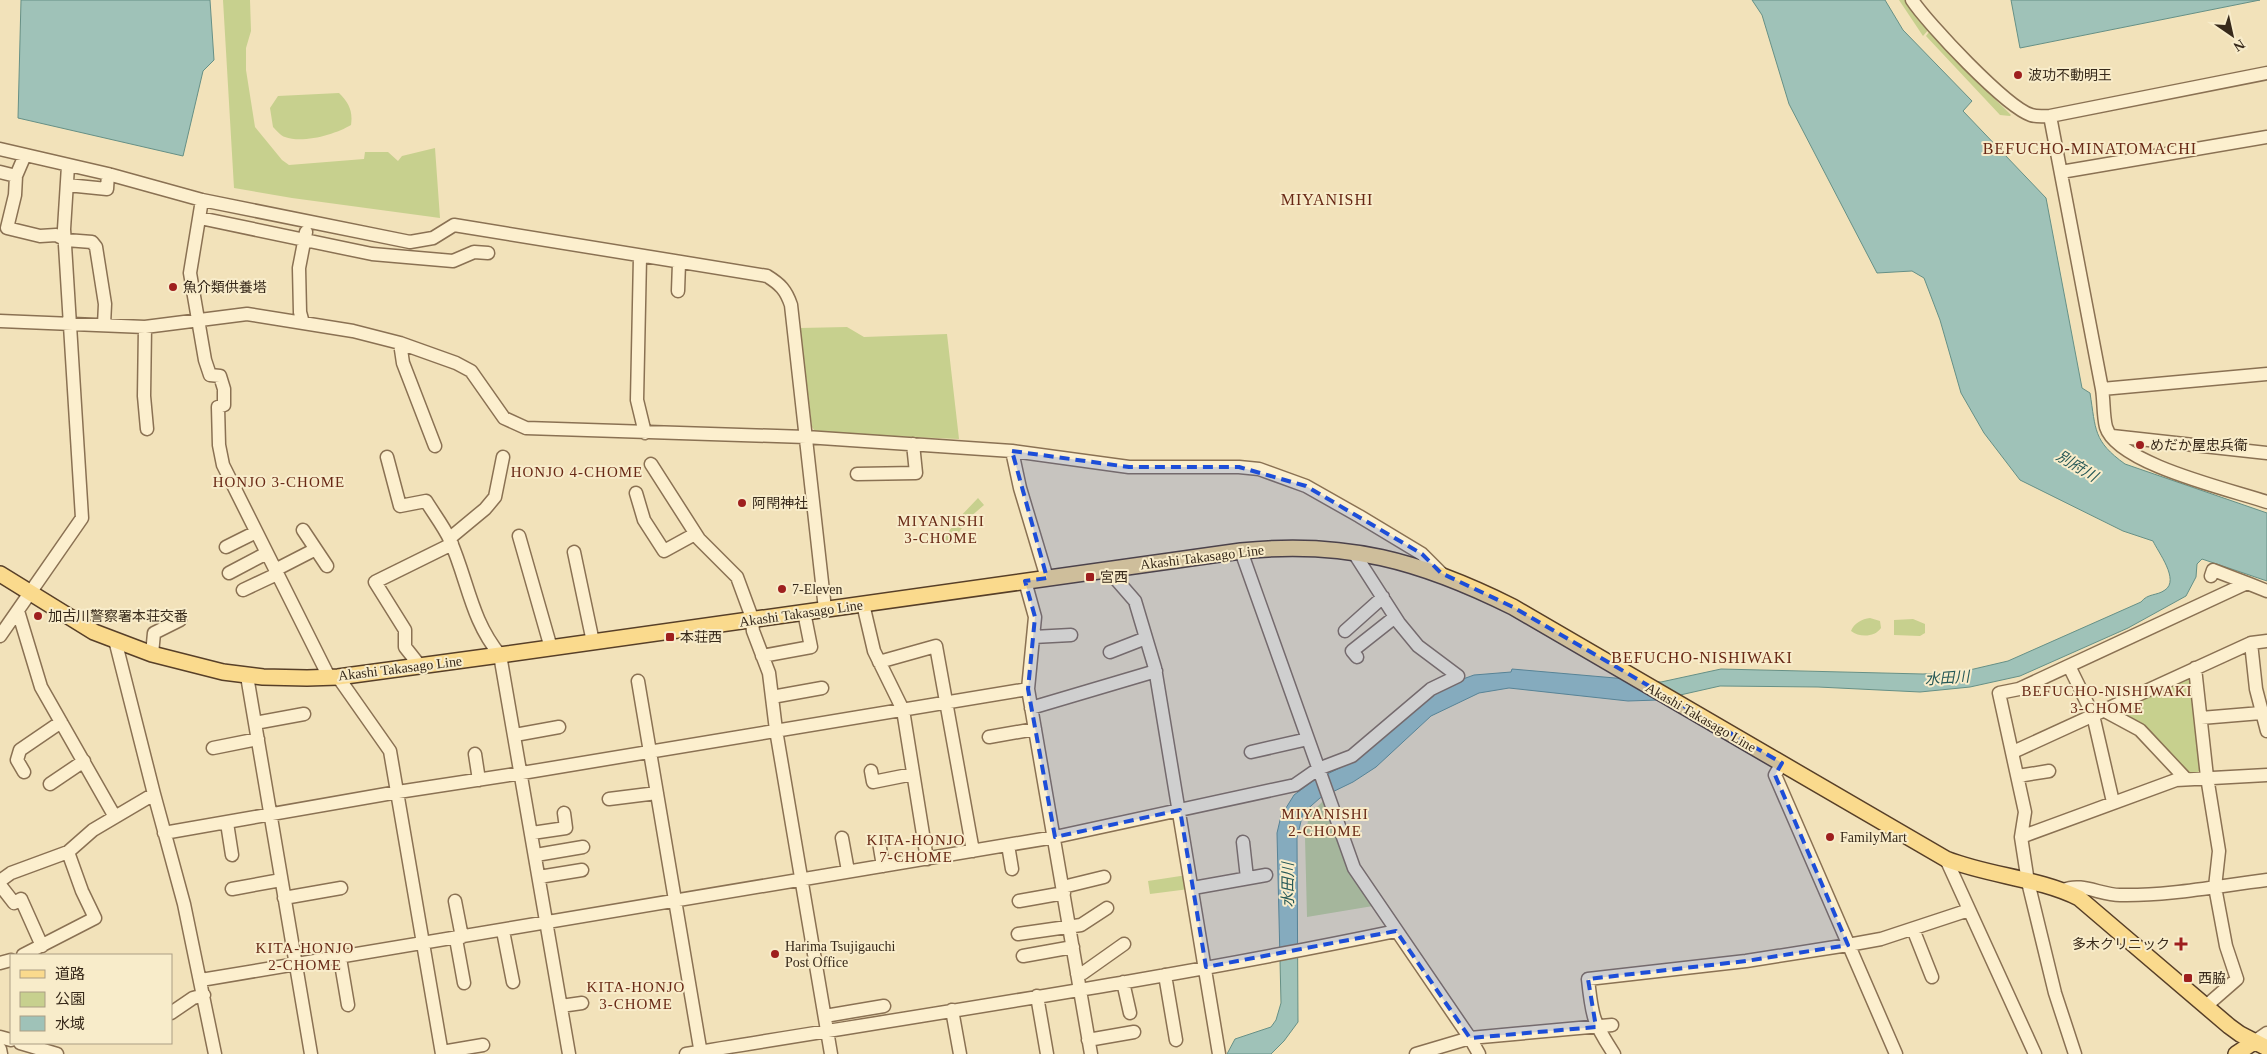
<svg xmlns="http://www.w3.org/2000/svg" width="2267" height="1054" viewBox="0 0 2267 1054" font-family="'Times New Roman','Noto Sans JP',serif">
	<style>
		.green { fill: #c7d08e }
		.water { fill: #9fc2b8; stroke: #669086 }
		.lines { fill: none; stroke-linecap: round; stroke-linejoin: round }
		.minor-casing { stroke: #8a7153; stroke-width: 15 }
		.major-casing { stroke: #573f28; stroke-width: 18 }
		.minor { stroke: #fcefce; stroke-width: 12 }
		.major { stroke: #fada8d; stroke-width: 15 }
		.marked { fill: #1d4ed8; fill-opacity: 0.2; stroke: #1d4ed8; stroke-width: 4; stroke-dasharray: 10 6; stroke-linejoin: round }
		.poi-dot { fill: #9e1f1e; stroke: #f8ecca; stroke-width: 2 }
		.labels { text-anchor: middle; stroke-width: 4; stroke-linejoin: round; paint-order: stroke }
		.poi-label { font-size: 14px; fill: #37291a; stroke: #f8ecca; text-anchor: start }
		.street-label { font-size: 14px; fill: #37291a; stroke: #f8ecca }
		.water-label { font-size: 15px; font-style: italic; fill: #275957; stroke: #f8ecca }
		.neighbourhood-label { font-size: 15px; letter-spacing: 1px; fill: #682815; stroke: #f8ecca }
		.quarter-label { font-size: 16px; letter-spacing: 1px; fill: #682815; stroke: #f8ecca }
	</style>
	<rect width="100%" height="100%" fill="#f2e2ba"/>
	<path class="green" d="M223,0h27l1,31 -5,17v22l9,57 27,33 7,5 75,-6 1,-7h23l10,9 4,-5 33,-8 5,70 -148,-20 -58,-10z
		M1899,0h9l22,28 -7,8z
		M1931,29l39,45 41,41 -1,1 -10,-1 -74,-79z
		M339,93c10,10 14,18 12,32 -15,9 -48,19 -66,12 -4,-1 -9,-7 -12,-10l-3,-19 8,-12z
		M847,327l17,10 83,-3 12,105 -143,-6 -4,-6 -12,-99z
		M978,498l6,7 -15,13 -19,27 -9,-3 17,-23z
		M1870,618l10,3 1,7c-6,9 -21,10 -30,3 3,-8 11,-12 19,-13z
		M1913,619l12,5v9l-5,3 -26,-1v-15z
		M2188,676l4,4 8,89 -3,5 -14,1 -72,-64z
		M1323,801l22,62 28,43 -66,11 -2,-79 4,-23z
		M1187,875l2,14 -39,5 -2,-13z"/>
	<path class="water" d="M21,0h189l4,60 -11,11 -20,85 -165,-38z
		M1752,0h133l18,30 69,71 -9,10 83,87 36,190 8,5c6,37 3,48 35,71l142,49v68l-65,-22 -5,5 -1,13 -10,19 -58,32 -108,48 -50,11 -50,5 -102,-5 -98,-1 -62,14 -30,1 -119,-13 -30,5 -48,23 -55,51 -23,15 -33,16 -17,15 -6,25 1,184 -14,19 -13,13h-44l8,-15 36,-12 5,-7 5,-17 -4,-170 4,-17 13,-21 19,-14 43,-21 85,-73 33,-12 37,-3 1,-3 149,13 60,-13 202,5 38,-2 47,-11 133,-59c7,-9 16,-6 24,-12 15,-10 -7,-38 -12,-49l-30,-10 -103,-51 -36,-47 -23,-40 -21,-73 -16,-42 -12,-7 -35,2 -88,-169 -27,-89z
		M2011,0h249l-240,48z"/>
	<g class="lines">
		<g class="minor-casing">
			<path id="minor" d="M1912,0c15,23 94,107 119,115 6,2 13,1 19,1l217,-43
				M2050,116l52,273c2,12 1,26 4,38 11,37 126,63 161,75
				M0,149l108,25 94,26 208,42 23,-4 21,-13 313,51c13,8 19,14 24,29l34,304
				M0,172l16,4 9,-21
				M2061,172l206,-35
				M16,176l-1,19 -8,33 33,8 16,-1 10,5 26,2 4,5 9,57 -1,21
				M67,185l40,4 1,-15
				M202,200l-12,73 15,87 5,15 10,1 4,13v16l-6,2 1,38 4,20 106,212
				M200,218l172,36 81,7 21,-9 14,1
				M640,257l-3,143 8,33
				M678,291l1,-28
				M0,321l145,6 102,-13 106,17 47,12 56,20 15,8 33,47 22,10 280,9 206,14 117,16h110l20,2 47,17 53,30 63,38 19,19
				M303,323l-3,-11 -1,-44 7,-36
				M145,327l-1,69 3,33
				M400,343l3,20 32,83
				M2102,389l165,-15
				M2112,436l155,17
				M1012,451l8,37 27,90
				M387,457l13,49 26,-5c8,13 18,26 24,39 18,41 21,80 50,115l69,399
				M651,464l48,75 38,38 14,38 2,16 16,42 7,57 55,324
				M857,474l59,-1 -3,-29
				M636,493l8,27 20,31 31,-17
				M303,530l24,36
				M519,536l32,112
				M450,538l35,-29 10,-12 8,-40
				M226,547l30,-15
				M1241,551l113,317 116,170 9,16
				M574,552l19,90
				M275,570l39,-20
				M1108,570l27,31 20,67 64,386
				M229,573l38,-20
				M2211,576l2,-6 34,13
				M1025,581l10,36 -7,72 63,365
				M243,590l34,-16
				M863,604l11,47 29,59 24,149
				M18,611l23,76 74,130
				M1345,631l38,-34
				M0,636l82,-118 -18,-289 4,-63
				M1033,637l38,-2
				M115,640l39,154 30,110 31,150
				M2251,643l5,46 11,42
				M1110,652l36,-14
				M152,654l2,-21 26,-13
				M762,656l49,-9 -7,-35
				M1357,657l-5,-6 43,-34
				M879,662l57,-16 37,205
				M420,666l-15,-19v-17l-30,-48 77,-38
				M2069,666l24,49 20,87
				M2195,668l12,109 12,74 -4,36 11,59 11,33 -31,27
				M247,676l64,378
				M338,677l52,74 52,303
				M638,681l63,373
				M772,697l50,-9
				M1031,708l125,-37
				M2103,710l37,20 46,49
				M2201,718l60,-5
				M255,723l49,-9
				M515,735l44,-8
				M989,737l46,-8
				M213,748l45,-9
				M1251,752l57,-13
				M2013,752l238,-109 16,-2
				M475,754l4,26
				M1782,763l-7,12 121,279
				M871,771l2,11 40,-8
				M24,772l-7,-12 3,-10 41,-28
				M2018,776l31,-5
				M50,784l34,-23
				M609,799l48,-6
				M227,823l5,32
				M164,833l234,-41 124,-19 506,-84
				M532,833l34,-5 -2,-15
				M2021,837l155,-57 91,-5
				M842,838l6,33
				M879,842l4,24
				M1243,842l4,36
				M1008,845l4,24
				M536,855l47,-8
				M1946,859l89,195
				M539,877l43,-7
				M0,881l11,-8 57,-21 25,-22 61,-36
				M0,885l14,18 7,-4 21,47
				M1063,887l41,-10
				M1193,888l73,-13
				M232,889l49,-9
				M2064,890c17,-8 37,5 56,5 49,1 98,-9 147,-15
				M284,898l57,-10
				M455,901l7,36
				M1019,901l45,-8
				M1913,929l19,48
				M503,931l10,51
				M1018,934l63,-9 26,-17
				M456,939l8,44
				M23,955l72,-37 -13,-27 -14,-39
				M1023,956l50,-9
				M340,958l8,47
				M0,963l11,-3
				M1077,974l6,-1 41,-29
				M1165,975l11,65
				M201,980l854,-143 240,-52 23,-16 34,-13 79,-67 27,-13 -40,-30 -19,-23 -45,-70
				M1123,982l7,31
				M1037,996l10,58
				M561,1006l21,-3
				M952,1010l8,44
				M171,1013l22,-15 11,-3
				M825,1016l59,-10
				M0,1037l11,3
				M1088,1040l46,-8
				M2254,1042l13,-9
				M20,1043l37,11
				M0,1049l1,5
				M442,1052l41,-7
				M686,1054c237,-39 475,-74 710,-123
				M1416,1054l54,-16 142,-13
				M1614,1054c-21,-32 -22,-37 -26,-75l158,-18 102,-16 33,-6 88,-29
				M2075,1054l-20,-61 -27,-111 -7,-45 4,-25 -26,-119 20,-4 228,-106 20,8"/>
		</g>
		<g class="major-casing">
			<path id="major" d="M0,574l94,58 58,22 71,18 40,5 44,1 31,-1 162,-22 741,-104c104,-11 180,10 272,56l433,252c43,17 93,19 133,39l150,128 11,8 27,14
				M2236,1054l18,-12"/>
		</g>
		<use href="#minor" class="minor"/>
		<use href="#major" class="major"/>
	</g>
	<path class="marked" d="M1012,451l117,16h110l67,19 116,68 19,19 72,34 269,156 -7,12 73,170 -102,16 -158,18 8,48 -126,11 -74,-107 -190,36 -26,-157 -125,27 -27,-148 7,-72 -10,-36 22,-3z"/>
	<g class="poi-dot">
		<circle cx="2018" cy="75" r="5"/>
		<circle cx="173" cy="287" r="5"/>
		<circle cx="2140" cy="445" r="5"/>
		<circle cx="742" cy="503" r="5"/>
		<rect x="1085" y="572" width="10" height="10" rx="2.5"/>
		<circle cx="782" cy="589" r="5"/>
		<circle cx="38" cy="616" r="5"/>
		<rect x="665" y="632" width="10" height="10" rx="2.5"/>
		<circle cx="1830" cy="837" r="5"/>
		<path d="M2178.5 936.5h5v5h5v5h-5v5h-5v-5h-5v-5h5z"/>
		<circle cx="775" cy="954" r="5"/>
		<rect x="2183" y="973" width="10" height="10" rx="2.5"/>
	</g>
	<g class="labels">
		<g class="poi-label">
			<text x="2028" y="80">波功不動明王</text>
			<text x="183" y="292">魚介類供養塔</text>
			<text x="2150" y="450">めだか屋忠兵衛</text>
			<text x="752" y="508">阿閇神社</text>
			<text x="1100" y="582">宮西</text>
			<text x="792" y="594">7-Eleven</text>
			<text x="48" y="621">加古川警察署本荘交番</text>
			<text x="680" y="642">本荘西</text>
			<text x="1840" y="842">FamilyMart</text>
			<text x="2170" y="949" text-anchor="end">多木クリニック</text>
			<text x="785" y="951">Harima Tsujigauchi<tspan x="785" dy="16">Post Office</tspan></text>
			<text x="2198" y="983">西脇</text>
		</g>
		<g class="street-label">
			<text transform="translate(1202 557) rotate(-7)" y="5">Akashi Takasago Line</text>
			<text transform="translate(801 613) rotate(-8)" y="5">Akashi Takasago Line</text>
			<text transform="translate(400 668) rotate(-7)" y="5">Akashi Takasago Line</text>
			<text transform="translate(1701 717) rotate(30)" y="5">Akashi Takasago Line</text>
		</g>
		<g class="water-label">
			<text transform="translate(2077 466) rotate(31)" y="5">別府川</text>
			<text transform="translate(1947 678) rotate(-4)" y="5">水田川</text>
			<text transform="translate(1288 885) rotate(-90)" y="5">水田川</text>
		</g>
		<g class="neighbourhood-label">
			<text x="577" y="477">HONJO 4-CHOME</text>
			<text x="279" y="487">HONJO 3-CHOME</text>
			<text x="941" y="526">MIYANISHI<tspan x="941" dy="17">3-CHOME</tspan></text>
			<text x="2107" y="696">BEFUCHO-NISHIWAKI<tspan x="2107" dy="17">3-CHOME</tspan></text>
			<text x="1325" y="819">MIYANISHI<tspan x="1325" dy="17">2-CHOME</tspan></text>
			<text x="916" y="845">KITA-HONJO<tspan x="916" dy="17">7-CHOME</tspan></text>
			<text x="305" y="953">KITA-HONJO<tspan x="305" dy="17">2-CHOME</tspan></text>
			<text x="636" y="992">KITA-HONJO<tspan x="636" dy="17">3-CHOME</tspan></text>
		</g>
		<g class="quarter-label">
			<text x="2090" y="154">BEFUCHO-MINATOMACHI</text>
			<text x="1327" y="205">MIYANISHI</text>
			<text x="1702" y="663">BEFUCHO-NISHIWAKI</text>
		</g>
	</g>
	<rect x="10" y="954" width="162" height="90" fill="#f8ecca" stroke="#ab9e84"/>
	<rect x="20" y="970" width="25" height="8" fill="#fada8d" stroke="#ab9e84"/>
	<text x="55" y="979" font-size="15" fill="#37291a">道路</text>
	<rect x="20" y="992" width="25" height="15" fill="#c7d08e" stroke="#ab9e84"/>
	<text x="55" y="1004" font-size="15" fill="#37291a">公園</text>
	<rect x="20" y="1016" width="25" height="15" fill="#9fc2b8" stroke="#ab9e84"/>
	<text x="55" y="1029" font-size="15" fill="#37291a">水域</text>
	<g transform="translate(2232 35) rotate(146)" stroke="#f8ecca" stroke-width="4" paint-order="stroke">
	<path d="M0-4L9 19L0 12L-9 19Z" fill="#37291a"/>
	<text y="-8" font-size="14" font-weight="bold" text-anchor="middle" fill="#37291a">N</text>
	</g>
</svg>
